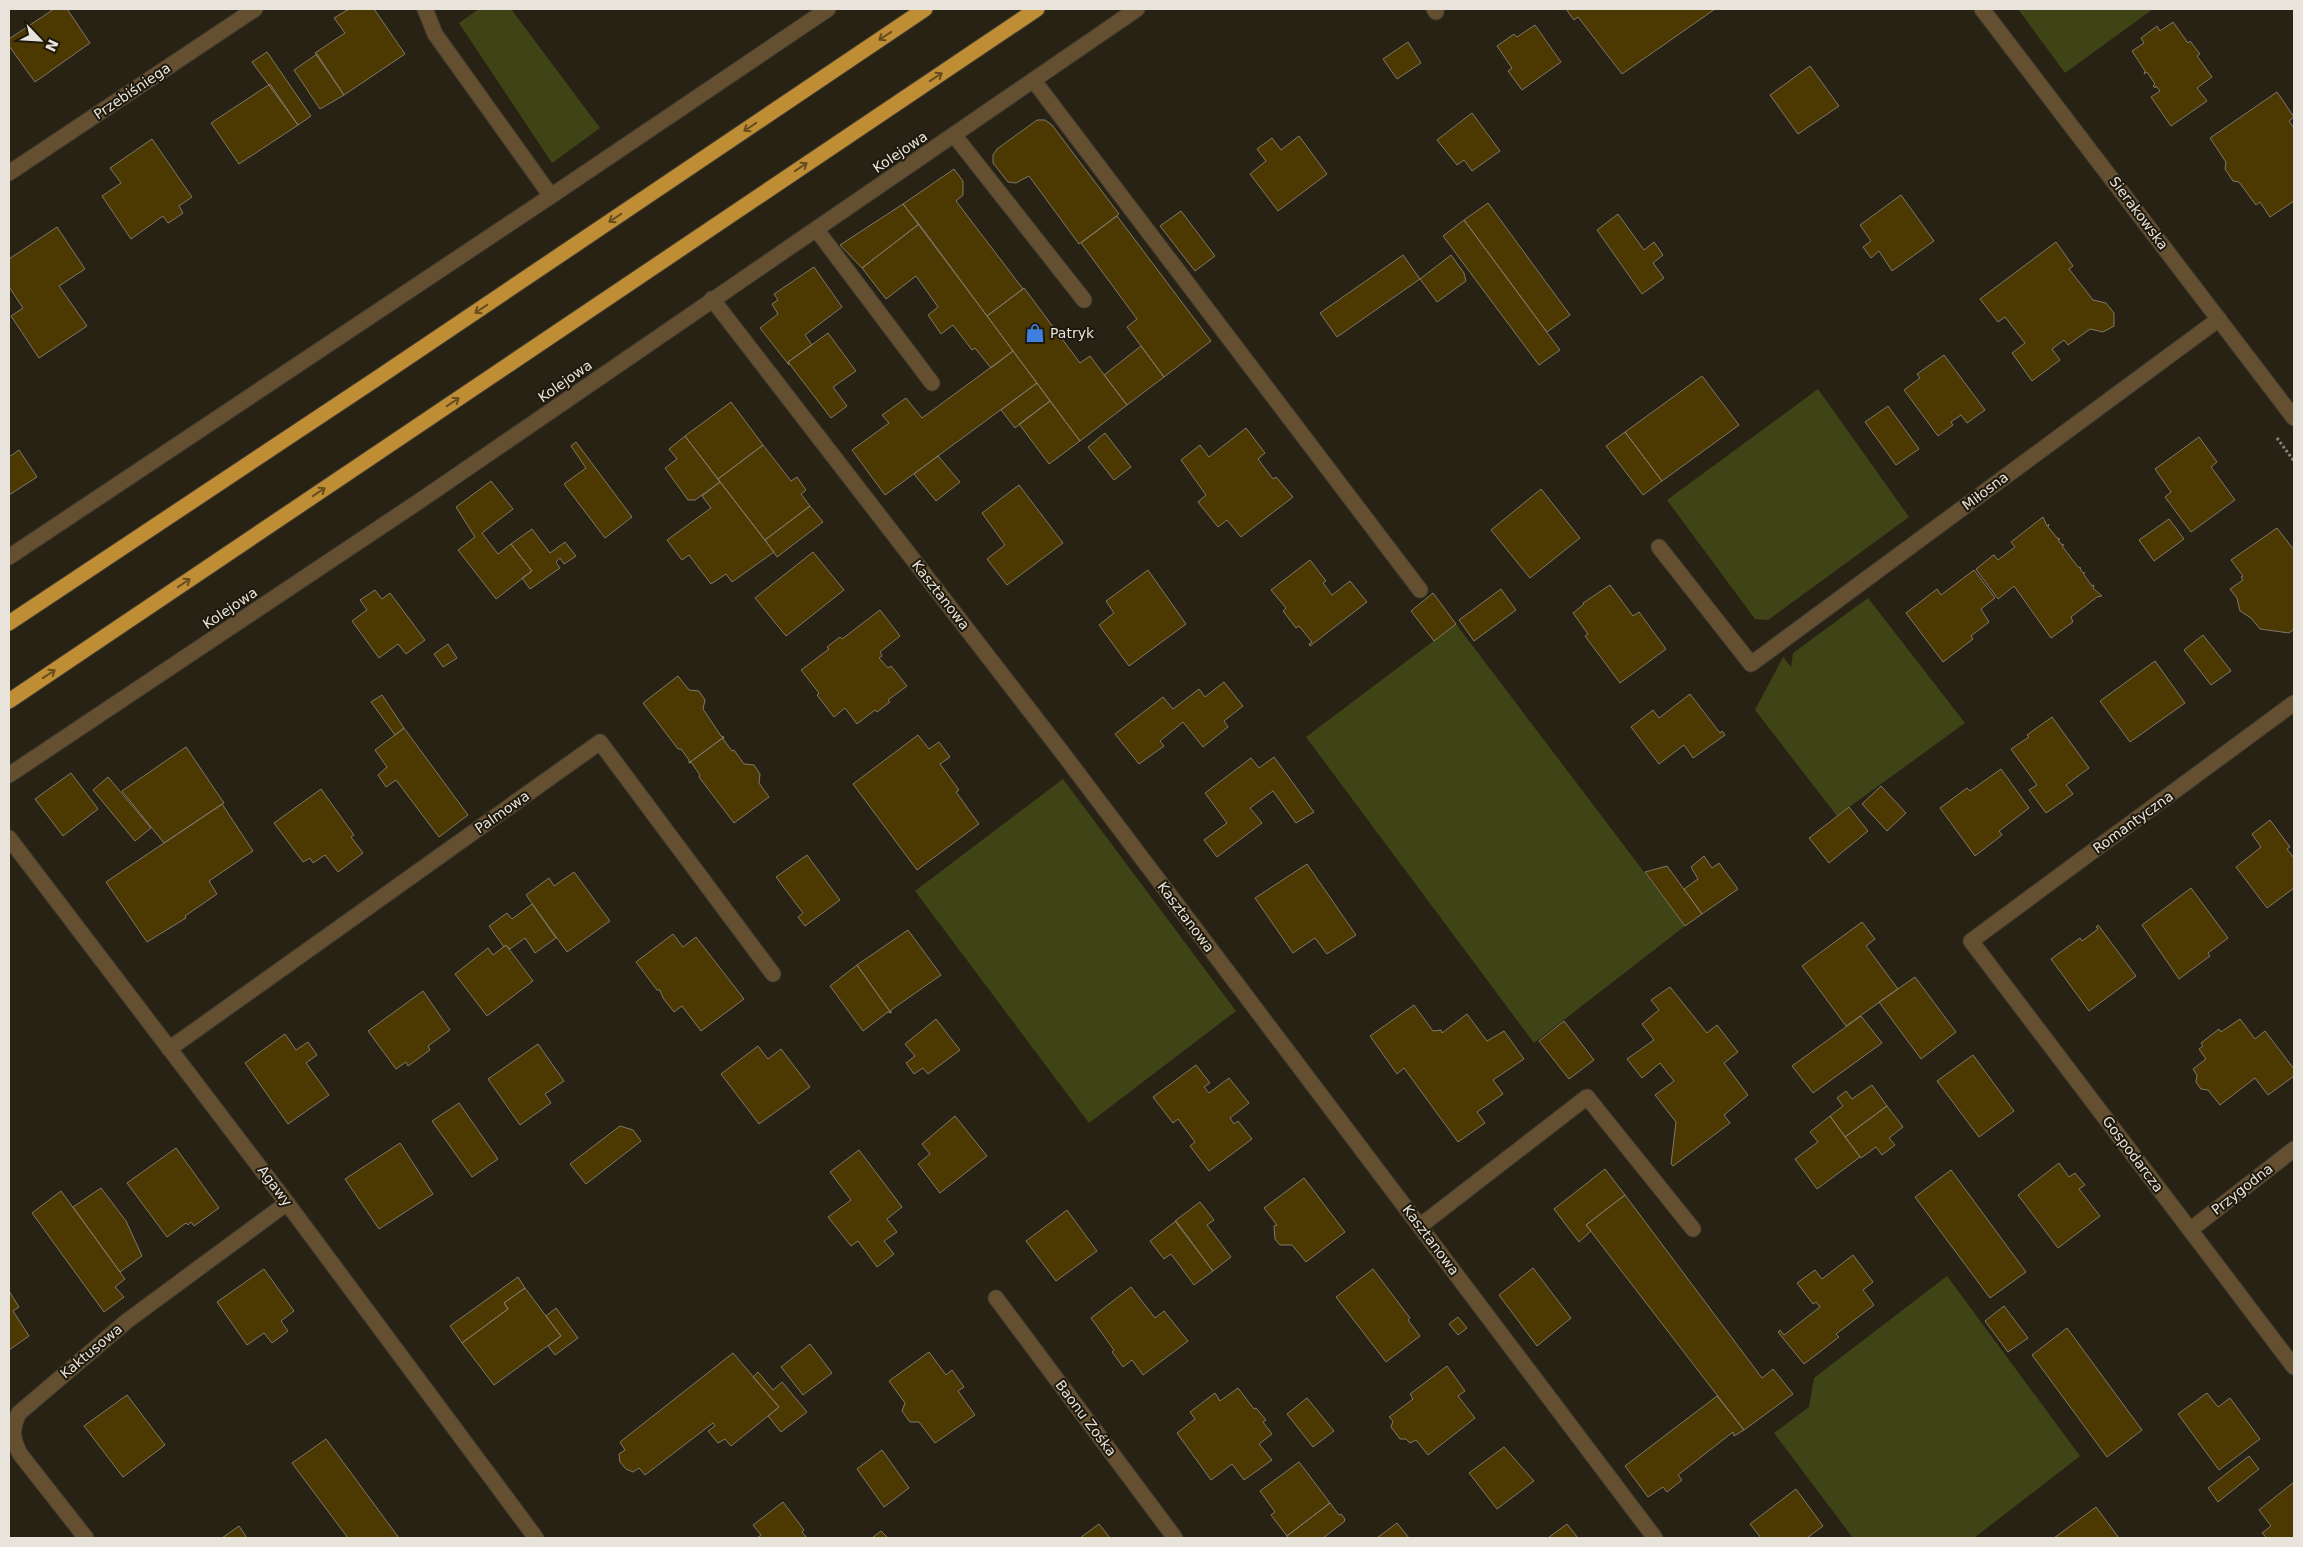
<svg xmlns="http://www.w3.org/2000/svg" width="2303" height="1547" viewBox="0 0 2303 1547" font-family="'DejaVu Sans',sans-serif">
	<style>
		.green { fill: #3f4417 }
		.building { fill: #4c3902; stroke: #7f7869 }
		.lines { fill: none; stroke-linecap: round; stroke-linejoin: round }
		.minor-casing { stroke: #433d31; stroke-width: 17 }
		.highway-casing { stroke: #433d31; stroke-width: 17 }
		.path { stroke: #8a857a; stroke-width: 3; stroke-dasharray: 2.5 2.5; stroke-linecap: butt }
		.minor { stroke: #645030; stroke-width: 15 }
		.highway { stroke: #bf8d34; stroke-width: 15 }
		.oneway { stroke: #664d1e }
		.labels { text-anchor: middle; stroke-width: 4; stroke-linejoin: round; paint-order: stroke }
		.street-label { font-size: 14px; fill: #e8e4db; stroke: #1e190c }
		.poi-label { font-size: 14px; fill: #e8e4db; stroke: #1e190c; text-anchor: start }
	</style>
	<rect width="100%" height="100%" fill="#282215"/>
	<path class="green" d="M479,9h32l89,119 -48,35 -93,-140z
		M2018,9h135l-88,64z
		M1818,389l91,128 -141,103 -13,-1 -88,-119z
		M1868,598l97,125 -128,93 -82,-106 28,-53 8,10 2,-14z
		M1456,624l229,302 -151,117 -228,-306z
		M1063,779l173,232 -147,112 -174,-232z
		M1947,1276l133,180 -106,82h-121l-79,-105 35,-26 5,-29z"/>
	<path class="building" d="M54,9h13l23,34 -55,39 -26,-36v-7z
		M349,9h25l31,45 -61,41 -29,-42 30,-20 -11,-15z
		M1566,9h149l-93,65 -44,-57 -4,3z
		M2173,22l15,21 2,-2 10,13 -3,2 15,21 -15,11 10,13 -36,25 -20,-29 9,-6 -4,-5 -1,2 -2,-2 2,-2 -8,-12 -3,2 1,-3 -13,-20 12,-8 -3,-5 16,-12 3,5z
		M1535,25l26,37 -39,28 -14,-19 4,-3 -15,-22 17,-12 3,3z
		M1408,42l13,21 -24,16 -14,-20z
		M267,52l44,64 -13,9 -46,-63z
		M317,54l27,41 -24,14 -26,-39z
		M1810,66l29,40 -41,28 -28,-39z
		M270,84l28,41 -59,39 -28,-41z
		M2277,92l17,25 -5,4 5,7v73l-24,16 -10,-15 -4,3 -17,-23 -6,-1 -8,-12 1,-7 -16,-24z
		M1472,113l28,38 -28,20 -8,-11 -7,5 -20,-25z
		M1037,120h8l7,5 67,89 -40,30 -50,-68 -13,7 -8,-1 -15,-19v-8l4,-6z
		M1299,136l28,38 -49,37 -28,-37 16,-13 -9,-12 15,-11 9,12z
		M152,139l40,58 -13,9 4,7 -13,9 -2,1 -5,-7 -32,23 -29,-43 19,-13 -11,-15z
		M954,169l9,12v14l-7,6 67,88 -36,27 -84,-112z
		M1901,195l33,46 -42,30 -13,-20 -8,7 -8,-11 8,-6 -11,-16z
		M1488,203l82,112 -23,17 -83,-112z
		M903,204l16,20 -57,44 -22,-23z
		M1181,211l34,45 -20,15 -35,-45z
		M1618,214l26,36 10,-8 9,13 -10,8 11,15 -22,16 -45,-64z
		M1117,216l94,125 -47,36 -37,-50 10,-8 -56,-76z
		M1464,220l96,130 -21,15 -96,-129z
		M919,224l94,127 -22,17 -16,-20 -3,2 -19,-25 -12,9 -13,-19 10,-8 -22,-31 -30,23 -24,-31z
		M57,227l28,42 -26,17 28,40 -48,32 -28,-42 12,-8 -14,-21v-28z
		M2056,242l17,24 -4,3 24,31 13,3 8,10v13l-11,6 -13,-3 -22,16 -4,-5 -12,9 8,11 -28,21 -20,-28 13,-10 -20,-26 -7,5 -18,-23z
		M1403,255l17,24 -83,58 -17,-24z
		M1451,255l13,18 2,8 -29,21 -17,-23z
		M814,267l28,40 -37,28 7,10 -24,17 1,3 -29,-37 18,-14 -6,-10 6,-4 -4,-6z
		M1024,288l56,75 10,-7 37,49 -47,36 -93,-125z
		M828,333l28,38 -23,16 14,19 -16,12 -43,-56z
		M1141,346l23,31 -37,28 -23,-30z
		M1013,351l24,32 -152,112 -33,-45 37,-27 -7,-8 24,-17 16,20z
		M1944,355l41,55 -18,13 -6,-8 -10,7 2,3 -15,11 -34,-46 16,-12 -3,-4z
		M1702,376l37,49 -77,56 -37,-49z
		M1037,383l13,18 -35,27 -14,-18z
		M1050,401l30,40 -31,23 -30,-40z
		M731,402l32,43 -45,34 -33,-43z
		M1888,406l31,43 -23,16 -31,-43z
		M1246,428l19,25 -7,6 15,20 3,-2 17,20 -52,40 -14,-17 -9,7 -20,-25 8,-7 -25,-35 19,-15 9,12z
		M1625,432l37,49 -19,14 -37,-49z
		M1105,433l26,34 -17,13 -26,-33z
		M685,436l35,46 -25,18h-7l-23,-32 12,-9 -8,-10z
		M2199,437l18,25 -6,5 24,33 -44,32 -26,-35 6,-5 -16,-23z
		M576,442l56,75 -27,21 -41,-54 22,-16 -15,-22z
		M763,445l28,36 6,-4 9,13 -5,4 9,12 -45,34 -47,-61z
		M19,450l18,27 -28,18v-38z
		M938,456l22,26 -24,19 -22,-27z
		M491,481l22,28 -31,24 16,21 13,-10 21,27 -36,28 -38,-49 17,-13 -19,-30z
		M720,482l54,70 -42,30 -6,-8 -15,10 -22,-29 -7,5 -15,-20 44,-32 -9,-12z
		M1019,485l44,58 -56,42 -20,-26 18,-14 -23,-32z
		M1541,489l39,49 -50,40 -39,-48z
		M810,506l13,16 -46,35 -12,-17z
		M2043,517l4,9 2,-2 -1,3 9,11 3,1 -2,1 3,4 3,1 -2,1 16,21 3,1 -1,1 3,4 1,-1v3l8,11 2,-1 -1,3 9,8 -5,1 -26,20 2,5 -22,16 -37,-52 -16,13 -22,-30 16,-13 2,-1 4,5 17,-13 -4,-5z
		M2169,519l15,20 -30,22 -15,-21z
		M2277,528l17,22v79l-5,4 -29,-4 -9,-11 -11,-7 -3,-13 -7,-9 13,-9 -2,-3 2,-1 -12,-16z
		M532,529l18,24 15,-11 11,14 -12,8 -4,-6 -4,4 4,6 -30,21 -8,-11 10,-7 -21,-27z
		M813,552l31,38 -58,46 -31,-38z
		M1310,560l16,21 -3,2 9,12 18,-14 17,21 -57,44 -1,-2 3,-2 -13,-16 -3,2 -13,-17 3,-3 -15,-18z
		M1148,570l38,54 -57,42 -30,-41 15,-12 -8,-12z
		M1974,570l21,28 -14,11 8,13 -18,14 2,3 -30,23 -37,-49 31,-24 4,6z
		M1610,585l23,31 6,-4 27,37 -46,34 -35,-47 3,-2 -15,-21 11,-9 -1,-1z
		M1501,589l15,21 -42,31 -15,-21z
		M375,590l7,9 8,-6 35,47 -19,14 -8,-10 -19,14 -27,-37 15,-11 -7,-10z
		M1433,593l23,31 -22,17 -23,-30z
		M880,610l20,26 -20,16 2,4 -3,2 9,10 3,-2 16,20 -19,14 2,2 -13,10 -2,-2 -18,14 -12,-16 -11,9 -17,-22 2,-2 -18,-23 28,-21 -2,-2 13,-10 2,2z
		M2203,635l28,36 -20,14 -27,-35z
		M448,644l9,14 -14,9 -9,-13z
		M2155,661l30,42 -55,39 -30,-41z
		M678,676l11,14 10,1 6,9 -2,9 18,27 3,1 -35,26v-3l-8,-11h-3l-35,-46z
		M1224,682l19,24 -19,15 4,6 -25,20 -20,-25 -23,19 4,5 -25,18 -24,-30 48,-37 10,12 26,-20 6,8z
		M1690,694l30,39 2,-2 3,4 -32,23 -9,-13 -25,19 -28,-37 22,-17 6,8z
		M382,695l22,33 -9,7 -24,-33z
		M2052,717l37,51 -23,17 7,9 -27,19 -17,-23 8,-5 -26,-36 18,-12 -2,-2z
		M404,728l64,87 -29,22 -43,-57 -10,7 -8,-12 9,-8 -12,-17z
		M918,735l11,14 10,-7 11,15 -10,7 19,26 -3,2 23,32 -62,46 -64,-86z
		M724,737l-1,2 9,12 2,-1 10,14 10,1 6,9 -1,9 10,14 -35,26 -35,-46 1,-2 -9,-13 -2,1z
		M186,747l38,56 -60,40 -42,-52z
		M1274,757l40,55 -18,11 -23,-32 -23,17 12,15 -45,34 -13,-17 23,-17 -22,-30 46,-35 8,10z
		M2001,769l28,39 -30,23 3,4 -27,21 -35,-48 27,-20 3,3z
		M71,773l27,36 -35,27 -28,-37z
		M108,777l43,51 -16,13 -42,-51z
		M1881,786l25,27 -19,18 -25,-27z
		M321,789l33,46 -3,2 12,16 -25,19 -13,-17 -12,8 -3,-5 -7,4 -29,-39z
		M222,804l31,47 -44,30 8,13 -32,22 1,2 -39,24 -41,-60z
		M1849,807l19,24 -39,32 -20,-25z
		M2270,820l20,27 -3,2 7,9v30l-27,20 -31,-41 25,-20 -9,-13z
		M807,855l33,45 -35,26 -7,-9 5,-4 -27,-36z
		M1704,856l8,12 7,-5 19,26 -36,25 -18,-25 14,-10 -7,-12z
		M1307,864l49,71 -29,19 -12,-16 -22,15 -38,-55z
		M1667,866l35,48 -17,12 -40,-54z
		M574,872l36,49 -43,31 -41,-57 23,-17 5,8z
		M2191,888l37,50 -20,15 2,3 -31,23 -37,-54z
		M532,904l24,34 -21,15 -10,-15 -15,11 -4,-4 -2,2 -15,-21 18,-13 5,6z
		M1862,922l13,17 -9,7 32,43 -52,37 -44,-60z
		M2098,925l38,51 -47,35 -38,-52 29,-21 2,3 16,-12 -2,-2z
		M908,930l33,45 -50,35v3l-34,-48z
		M673,934l10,13 13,-10 48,62 -43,32 -19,-25 -8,6 -11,-14 -3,-8h-3l-21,-28z
		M506,945l27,36 -46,35 -32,-42 33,-26 5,7z
		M857,965l34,48 -3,-1 -25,19 -33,-45z
		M1915,977l41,55 -35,27 -42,-57z
		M1670,987l37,46 10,-8 21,27 -14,11 24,32 -24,20 6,8 -57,43 -2,-2 5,-42 -21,-27 19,-14 -14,-18 -18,15 -15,-19 27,-19 -12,-16 17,-14 -8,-10z
		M423,991l27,39 -22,16 2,4 -22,16 -2,-4 -10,7 -28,-38z
		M1414,1005l19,26 8,-1 1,3 25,-19 20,27 17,-10 20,28 -31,21 10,14 -26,18 8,11 -27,19 -54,-74 -7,6 -27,-38z
		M1861,1016l21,27 -69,50 -21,-27z
		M936,1019l24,31 -32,24 -5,-6 -9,6 -8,-11 9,-7 -10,-12z
		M2240,1019l15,20 10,-8 29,38v7l-26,19 -13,-17 -35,27 -12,-15 -7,-1 -5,-7 1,-7 -4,-6 13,-10 -7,-10 4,-3 -2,-3 18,-14 2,3z
		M1564,1021l30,39 -25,19 -30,-38z
		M285,1034l11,16 12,-8 9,13 -11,8 23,32 -41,29 -43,-61z
		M538,1044l26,37 -19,13 6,9 -31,22 -32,-46z
		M758,1046l10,13 13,-10 29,38 -51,37 -38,-50z
		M1973,1055l41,56 -35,26 -42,-56z
		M1196,1065l14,18 -6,4 5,6 20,-15 20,25 -19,15 4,6 4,-3 14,18 -43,32 -19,-25 5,-4 -17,-23 -5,4 -20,-26z
		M1872,1085l15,21 -42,31 -15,-21 13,-10 -6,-8 9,-7 6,8z
		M459,1103l39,56 -26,18 -40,-56z
		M1887,1106l16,21 -14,11 6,7 -13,10 -6,-8 -15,11 -16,-21z
		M955,1116l32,40 -47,37 -22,-29 12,-10 -8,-10z
		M1830,1116l30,41 -43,32 -22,-30 23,-17 -8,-10z
		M620,1126l13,4 8,11 -55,43 -16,-20z
		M400,1143l33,51 -54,35 -34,-50z
		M176,1148l43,60 -25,18 -3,-4 -3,3 -2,-2 -19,14 -40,-54z
		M859,1150l43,57 -15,12 10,13 -13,9 10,13 -17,13 -19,-26 -7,5 -23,-29 23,-17 -21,-28z
		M2059,1163l10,14 6,-4 10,12 -6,4 21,27 -42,32 -40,-53z
		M1605,1169l20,26 -39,30 5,6 -12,11 -25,-33z
		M1951,1170l75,102 -36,26 -75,-101z
		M1304,1178l41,54 -39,30 -14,-17h-12l-5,-6 -1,-13 3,-1 -13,-17z
		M101,1188l25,33 16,35 -22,16 -47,-65z
		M61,1191l64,88 -10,8 9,10 -20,15 -72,-99z
		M1625,1195l137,183 11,-9 20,25 -49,36 -158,-205z
		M1200,1202l14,18 -7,5 24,32 -18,14 -38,-50z
		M1067,1210l30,41 -41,30 -30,-40z
		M1176,1221l37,50 -19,14 -23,-31 -7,5 -14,-18z
		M1853,1255l20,27 -10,8 11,15 -38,29 3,3 -35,27 -26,-32 2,-2 4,5 36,-28 -4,-5 -3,2 -16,-21 18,-13 7,9z
		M1533,1268l38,50 -34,28 -38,-51z
		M264,1269l30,42 -13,10 7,10 -16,12 -8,-10 -17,12 -30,-43z
		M1373,1269l37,49 -2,2 12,16 -34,26 -50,-65z
		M518,1277l7,11 -21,15 4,6 -46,34 -12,-17z
		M1131,1287l24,31 9,-7 24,30 -45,34 -11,-15 -9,7 -11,-15 2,-2 -23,-32z
		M525,1288l36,48 -67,49 -32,-42 46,-34 -4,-6z
		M9,1291l10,16 -6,4 16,25 -20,14z
		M2004,1306l24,32 -20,14 -23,-31z
		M556,1308l22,30 -23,17 -7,-9 13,-10 -15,-20z
		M1458,1317l9,11 -9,7 -9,-11z
		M2067,1328l75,102 -35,27 -75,-102z
		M810,1344l22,29 -29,22 -22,-28z
		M929,1352l17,23 6,-5 12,17 -6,4 17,24 -40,28 -16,-21h-9l-8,-11 3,-8 -16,-22z
		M733,1353l46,54 -48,39 -6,-7 -7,4 -10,-12 7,-5 -2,-3 -68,52 -6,-7 -6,4 -7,-3 -6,-7 -1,-8 6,-4 -5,-8z
		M1447,1366l18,25 -7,5 17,22 -47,37 -12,-15 -6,3 -4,-4h-6l-9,-12 2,-6 -4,-4 24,-18 -3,-5z
		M758,1372l15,18 9,-8 25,30 -26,20 -13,-16 11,-9 -26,-30z
		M1238,1388l16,21 2,-1 10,12 -3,2 9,12 -13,10 13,16 -28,20 -12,-16 -21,16 -34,-47 18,-14 -5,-7 25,-19 5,8z
		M2207,1393l11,14 12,-9 30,41 -41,31 -41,-56z
		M127,1395l38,50 -42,32 -39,-51z
		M1717,1396l27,34 -10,6 -1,-4 -55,43 4,5 -15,12 -4,-5 -15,10 -23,-31z
		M1307,1398l27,33 -21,16 -26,-33z
		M326,1439l73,99h-51l-56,-75z
		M1504,1447l30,34 -37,28 -28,-36z
		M882,1450l27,38 -25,19 -27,-38z
		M2249,1456l10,13 -41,33 -10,-14z
		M1299,1462l31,41 -43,33 -16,-21 4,-3 -15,-21z
		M2294,1482v56h-27l-5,-5 9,-7 -12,-16z
		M1796,1489l27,37 -16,12h-46l-11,-14z
		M783,1502l21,28 -2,2 5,6h-50l4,-3 -8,-10z
		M1330,1503l9,12 2,-1 4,5 -1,3 -21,16h-35l-1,-2z
		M2096,1507l23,31h-65z
		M1397,1523l12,15h-32z
		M1099,1524l11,14h-30z
		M1567,1524l11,14h-30z
		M239,1526l8,12h-25z
		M881,1531l7,7h-16z"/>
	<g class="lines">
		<g class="minor-casing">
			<path id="minor" d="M425,9l10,25 116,162
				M1434,9l2,3
				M1982,9l312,409
				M1034,81l386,509
				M954,135l130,165
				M9,173l246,-164
				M816,229l116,154
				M712,299l349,452 594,787
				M1659,547l92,117 468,-345
				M9,557l542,-361 277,-187
				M2294,703l-323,238 323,426
				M9,775l412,-275 716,-491
				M9,838l278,365 249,335
				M169,1049l431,-307 173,232
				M1420,1226l167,-129 106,132
				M2190,1230l104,-81
				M996,1298l179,240
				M86,1538l-66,-84c-8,-16 -9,-24 -1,-41l108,-92 160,-118"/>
		</g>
		<g class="highway-casing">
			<path id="highway" d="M9,623l370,-246 546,-368
				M9,701l1028,-692"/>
		</g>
		<path class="path" d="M2277,438l17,23"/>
		<use href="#minor" class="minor"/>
		<use href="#highway" class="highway"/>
	</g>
	<defs><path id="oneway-shaft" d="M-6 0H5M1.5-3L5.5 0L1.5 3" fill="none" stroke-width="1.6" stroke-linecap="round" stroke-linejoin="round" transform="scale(1.25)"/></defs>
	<g class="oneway">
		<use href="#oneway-shaft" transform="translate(885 36) rotate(146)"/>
		<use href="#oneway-shaft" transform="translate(936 77) rotate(-34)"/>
		<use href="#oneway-shaft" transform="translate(750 127) rotate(146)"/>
		<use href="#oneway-shaft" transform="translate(801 167) rotate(-34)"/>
		<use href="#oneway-shaft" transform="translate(615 218) rotate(146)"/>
		<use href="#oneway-shaft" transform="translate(481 309) rotate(146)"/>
		<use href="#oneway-shaft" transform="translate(453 402) rotate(-34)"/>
		<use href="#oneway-shaft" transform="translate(319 492) rotate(-34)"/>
		<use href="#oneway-shaft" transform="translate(184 583) rotate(-34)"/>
		<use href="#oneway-shaft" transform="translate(49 674) rotate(-34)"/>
	</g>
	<defs>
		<g id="shop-bare" transform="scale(1.5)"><path d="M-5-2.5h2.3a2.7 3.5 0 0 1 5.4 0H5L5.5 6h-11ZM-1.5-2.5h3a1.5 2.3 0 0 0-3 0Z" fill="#3f7fe0" stroke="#1e190c" stroke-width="2.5" paint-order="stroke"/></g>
	</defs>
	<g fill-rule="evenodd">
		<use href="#shop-bare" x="1035" y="333"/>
	</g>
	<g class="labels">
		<g class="street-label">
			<text transform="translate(132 91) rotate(-34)" y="5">Przebiśniega</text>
			<text transform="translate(900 152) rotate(-34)" y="5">Kolejowa</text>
			<text transform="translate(2139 213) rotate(53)" y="5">Sierakowska</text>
			<text transform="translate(565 381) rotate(-35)" y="5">Kolejowa</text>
			<text transform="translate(1985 491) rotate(-37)" y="5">Miłosna</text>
			<text transform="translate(941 595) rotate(52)" y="5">Kasztanowa</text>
			<text transform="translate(230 608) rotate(-34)" y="5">Kolejowa</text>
			<text transform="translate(502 812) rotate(-35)" y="5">Palmowa</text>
			<text transform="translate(2133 822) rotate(-36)" y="5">Romantyczna</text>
			<text transform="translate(1186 917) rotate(53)" y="5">Kasztanowa</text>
			<text transform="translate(2133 1154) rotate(53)" y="5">Gospodarcza</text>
			<text transform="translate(275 1186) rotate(53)" y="5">Agawy</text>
			<text transform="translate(2242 1189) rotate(-38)" y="5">Przygodna</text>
			<text transform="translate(1431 1240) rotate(53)" y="5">Kasztanowa</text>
			<text transform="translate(91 1351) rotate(-40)" y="5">Kaktusowa</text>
			<text transform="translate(1086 1418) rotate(53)" y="5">Baonu Zośka</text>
		</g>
		<g class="poi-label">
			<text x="1050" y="338">Patryk</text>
		</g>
	</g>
	<rect width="2303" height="1547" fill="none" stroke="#e8e4db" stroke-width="20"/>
	<g transform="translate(40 40) rotate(115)" stroke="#1e190c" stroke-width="4" paint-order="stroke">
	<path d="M0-4L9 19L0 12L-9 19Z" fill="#e8e4db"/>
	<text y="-8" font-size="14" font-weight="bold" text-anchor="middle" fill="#e8e4db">N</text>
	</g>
</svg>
